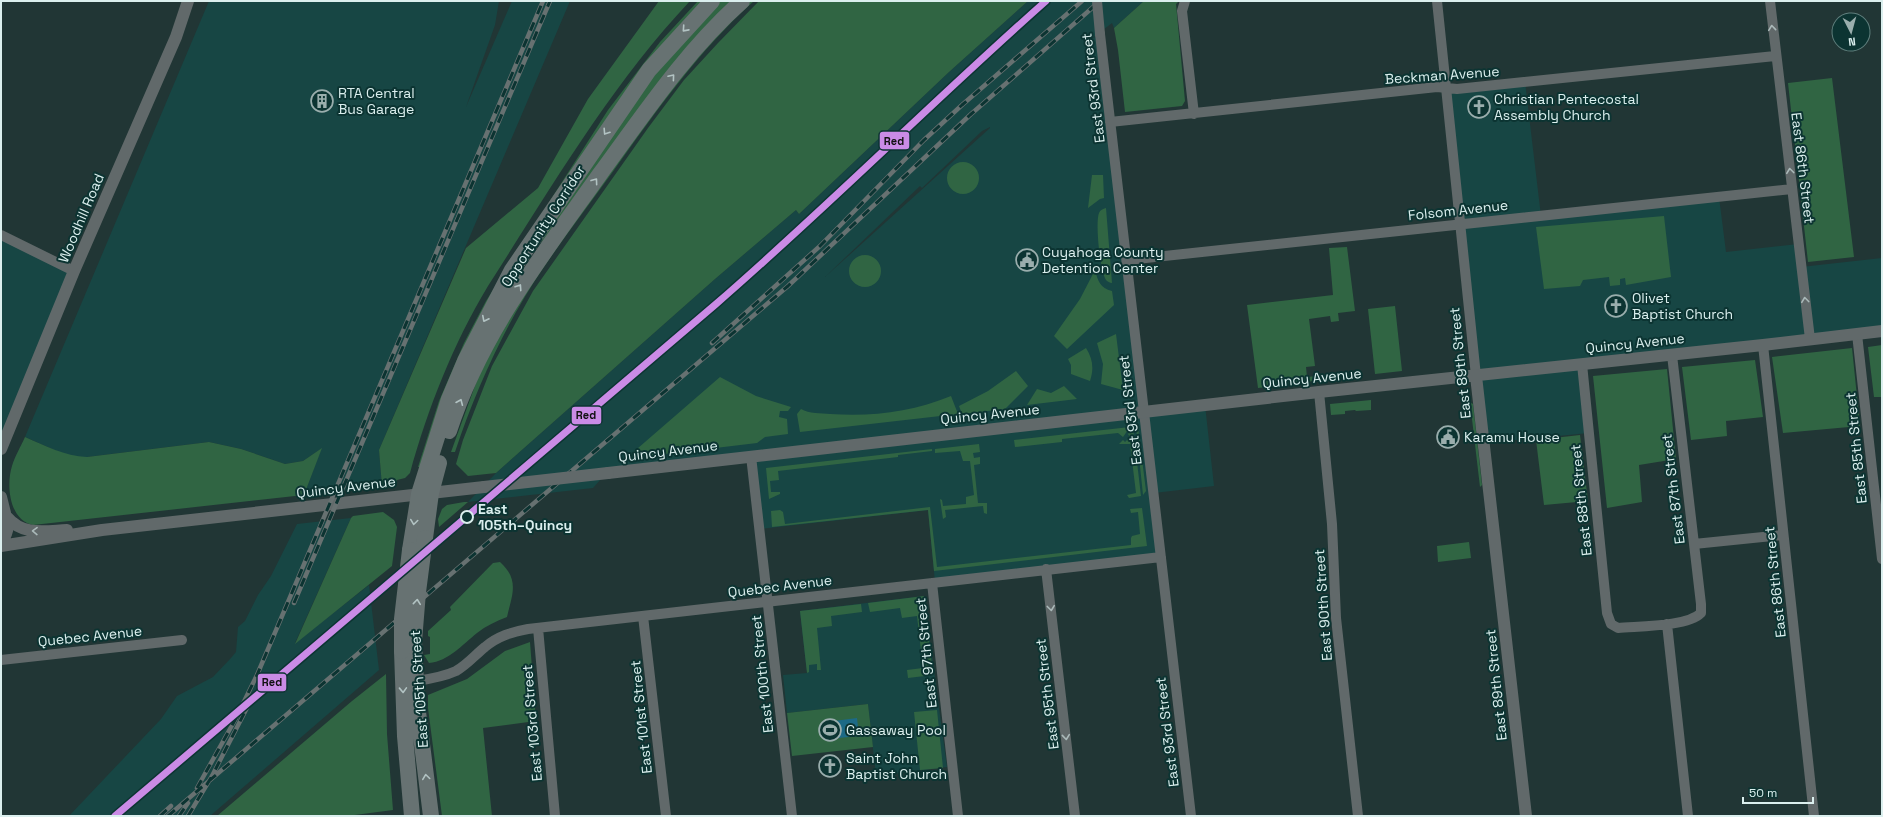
<svg xmlns="http://www.w3.org/2000/svg" width="1883" height="817" viewBox="0 0 1883 817" font-family="'Space Grotesk',sans-serif">
	<style>
		.built { fill: #174644; fill-rule: evenodd }
		.green { fill: #306543 }
		.water { fill: #1d6a86 }
		.lines { fill: none; stroke-linecap: round; stroke-linejoin: round }
		.minor { stroke: #61696a; stroke-width: 10 }
		.tertiary { stroke: #61696a; stroke-width: 12 }
		.primary { stroke: #677272; stroke-width: 16 }
		.rail-casing { stroke: #677171; stroke-width: 4.5 }
		.rail { stroke: #0c3432; stroke-width: 3; stroke-dasharray: 9; stroke-linecap: butt }
		.minor-bridge { stroke: #61696a; stroke-width: 10 }
		.tertiary-bridge { stroke: #61696a; stroke-width: 12 }
		.primary-bridge { stroke: #677272; stroke-width: 16 }
		.metro-1-casing { stroke: #0c3432; stroke-width: 10 }
		.metro-1 { stroke: #ca8be6; stroke-width: 7 }
		.oneway { stroke: #aab9b9 }
		.oneway2 { stroke: #b2c3c3 }
		.stop-dot { fill: #0c3432; stroke: #dbefee; stroke-width: 2 }
		.labels { text-anchor: middle; stroke-width: 4; stroke-linejoin: round; paint-order: stroke }
		.street-label { font-size: 14px; fill: #dbefee; stroke: #0c3432 }
		.poi-label { font-size: 14px; fill: #dbefee; stroke: #0c3432; text-anchor: start }
		.stop-label { font-size: 14px; font-weight: bold; fill: #dbefee; stroke: #0c3432; text-anchor: start }
		.line-badge { stroke: #0c3432; stroke-width: 1.5 }
		.pale-badge-label { font-size: 11px; text-anchor: middle; font-weight: bold; fill: #111 }
	</style>
	<rect width="100%" height="100%" fill="#213635"/>
	<path class="built" d="M209,1h290l-4,24 -29,82 46,-106h58l-191,449 3,36 -78,9 17,-46 -18,12 -18,3 -44,-15 -32,-7 -122,15h-14l-12,-4 -36,-16z
		M1028,1h116l-30,27 -2,-5 -22,17 10,-6 44,378 61,-7 9,81 -60,7 7,64 -226,25 -7,-72 -168,19 -9,-72 -141,12 -17,19 -125,14 28,-29 219,-194 81,-69 3,4 150,-142zM990,127v1l-165,149 95,-91 2,2 60,-57z
		M1525,82l16,134 178,-19 7,55 72,-8 3,23 81,-9v73l-300,33 7,69 -105,10 -37,-355z
		M1,235l73,36 -73,178z
		M351,518l-56,125 74,-58 10,85 -169,146h-141l92,-97 16,-23 36,-19 18,-19 5,-6 2,-25 7,-6 13,-26 13,-19 26,-52z
		M924,596l23,171 -71,9 -8,-72 -81,9 -4,-38 24,-2 -7,-62z"/>
	<path class="green" d="M659,1h31c-80,85 -139,187 -202,285 -35,58 -60,122 -78,187l-5,5 -8,2 -1,5 -14,1 -3,-36 87,-202 72,-60 50,-89z
		M698,1h4l-163,222 -118,244h-3l21,-66 25,-58 22,-42 122,-191 52,-68z
		M717,1h16l-193,245 6,-15 85,-128z
		M748,1h6c-55,49 -97,109 -140,169 -33,46 -70,92 -98,142 -25,45 -45,92 -61,140h-4l29,-80 39,-73 135,-192z
		M759,1h269l-79,71 -150,142 -3,-4 -81,69 -219,194 -28,3 -12,-12 7,-24 29,-74 41,-75 115,-163 36,-48 34,-37z
		M1144,1h35l-3,3 9,97 -3,5 -57,6 -7,-62 -4,-22z
		M1832,78l22,179 -46,5 -20,-179z
		M947 178a16 16 0 1 1 32 0a16 16 0 1 1-32 0Z
		M1092,175h11l1,23 -4,1 -12,9z
		M1106,208l6,75c-2,0 -5,-2 -6,-3 -6,-9 -11,-57 -7,-67 1,-3 4,-4 7,-5z
		M1664,216l7,61 -45,8 -1,-7 -5,1v6l-10,1 -1,-9 -26,3 -3,6 -36,3 -8,-62z
		M1347,247l8,64 -17,2 1,8 -8,1 -1,-6 -21,3 6,47 -9,1 1,10 30,-3 1,4 -80,10 -11,-83 86,-10 -4,-47z
		M849 271a16 16 0 1 1 32 0a16 16 0 1 1-32 0Z
		M1095,270c3,11 5,18 17,21l2,14 -47,44 -13,-13 26,-37z
		M1395,306l7,65 -27,3 -7,-65z
		M1116,334l7,56 -22,-6 2,-20 -6,-21z
		M1882,345v52h-8l-6,-50z
		M1086,348c7,11 8,21 4,33l-19,-7v-9l-3,-6z
		M1852,348l8,78 -77,7 -11,-76z
		M1755,360l8,57 -37,4 1,15 -36,4 -9,-73z
		M1667,369l9,90 -37,6 3,37 -35,6 -14,-132z
		M1016,371l12,15 -23,23 -43,5 -3,-8 29,-15z
		M720,377l36,19 35,11 -3,4h-8l-1,6 8,2 1,15 -23,3 -8,6 -125,15 -2,-3z
		M1064,386l13,13 -50,6 10,-16 14,4z
		M951,396l7,18 -158,18 -3,-18 4,-5c8,5 20,4 29,5 42,3 82,-2 121,-18z
		M1371,400v10l-15,1 -1,-1 -10,1v3l-14,1 -1,-11z
		M1470,402l3,2 9,81 -2,2z
		M1130,427l-7,10 -5,-4 -56,6v3l-47,5 -1,-7z
		M1138,427l8,64 -3,4 -7,-67z
		M1133,428l8,68 -12,2 -2,-3 9,-2 -6,-49h-11l4,-4 2,2 5,-5 -2,-3z
		M1580,435l8,66 -44,4 -8,-65z
		M25,437c21,9 39,19 62,20l122,-15 32,7 44,15 18,-3 19,-13 -18,47 -271,30c-24,-5 -27,-40 -21,-59 3,-10 9,-20 13,-29z
		M979,444l1,8 -7,1 1,5 6,-1v7l-6,1 4,38h9v11l-3,-1 -1,-7 -38,4 1,7 -3,2 -3,-20 2,1 1,6 23,-2v-7l8,-2 -4,-34h-7l-3,-10 -25,2v-4z
		M932,449v2l-34,4v2l-120,14 1,9 -9,1 1,11h9v2l-11,5 -3,-31z
		M464,502h4l-29,25 -1,-8 4,-10 5,-4z
		M930,507l7,60 194,-22v-7l1,-2 8,-2 -2,-22 -7,1 -1,-4 12,-1 5,38 -213,25 -6,-61 -156,17 -1,-16 9,-1 3,2 2,12z
		M383,512l11,8 3,7 -5,39 -97,78 56,-126 2,-2z
		M1469,542l2,16 -33,4 -1,-16z
		M500,562c20,18 12,33 7,55 -11,4 -21,9 -30,16 -15,12 -28,28 -48,30l-5,-8 6,-1v-17l-2,-1v-5l23,-21 -1,-3 43,-44z
		M924,596l9,79 -25,3 -1,-8 16,-2 -6,-52 -15,2 -2,-10 -30,4 -2,-9z
		M861,604l1,8 -31,4 1,10 -15,2 4,42h-4v-6l-8,1v7l-2,1 -7,-62z
		M530,642l6,79 -53,7 9,88h-50l-14,-108v-13l39,-16 38,-28z
		M386,674l1,60 6,76 -46,6h-130l135,-115z
		M868,704l5,43 -81,9 -5,-43z
		M937,710l6,58 -23,2 -6,-58z"/>
	<path class="water" d="M857,718l2,18 -31,3 -2,-17z"/>
	<g class="lines">
		<path class="minor" d="M1185,1l-3,10 12,103
			M1437,1l39,375
			M1770,1l40,338
			M1100,34l91,782
			M1110,122l327,-35 20,2 318,-33
			M1,235l73,36
			M1127,260l665,-71
			M1857,334l25,225
			M1763,345l51,471
			M1582,364l25,249 4,11 7,4c20,-2 69,-1 83,-15v-9l-29,-249
			M1319,392l13,132 4,94 22,198
			M751,456l41,360
			M1694,544l89,-9
			M1046,569l29,247
			M932,583l26,233
			M643,616l23,200
			M1667,624l21,192
			M538,628l17,188
			M1,660l181,-20
			M416,681c14,-2 27,-4 40,-10 11,-6 19,-16 29,-24 13,-11 27,-15 43,-18l633,-72"/>
		<path class="tertiary" d="M1476,376l50,440
			M1,449l73,-178 102,-234 12,-36
			M608,473l711,-81 444,-47 119,-14
			M1,497l4,16
			M1,509c10,11 8,23 0,34
			M7,517c16,19 37,14 60,13
			M1,546l101,-16 382,-43"/>
		<path class="primary" d="M449,431c32,-98 92,-174 151,-257 44,-60 86,-123 142,-173
			M425,538l6,-45 8,-30
			M410,550l9,-56 30,-95 16,-38 47,-91 137,-200 63,-69
			M414,641l3,63 14,112
			M402,651l3,85 7,80"/>
		<g class="rail-casing">
			<path id="rail" d="M712,343l108,-97 104,-106 38,-35 120,-104
				M294,603l256,-602
				M197,788l38,-68 22,-45 286,-674
				M160,816l11,-10
				M168,816l620,-530 182,-171 130,-114
				M179,816l9,-13
				M188,816l24,-40 39,-76"/>
		</g>
		<use href="#rail" class="rail"/>
		<path class="minor-bridge" d="M1097,1l3,33"/>
		<path class="tertiary-bridge" d="M484,487l124,-14"/>
		<path class="primary-bridge" d="M414,641l4,-49 7,-54
			M402,651v-32l8,-69"/>
		<g class="metro-1-casing">
			<path id="metro-1" d="M115,816c200,-171 402,-340 601,-512 113,-98 218,-204 330,-303"/>
		</g>
		<use href="#metro-1" class="metro-1"/>
	</g>
	<defs><path id="oneway-chevron" d="M-2-3.5L2.5 0L-2 3.5" fill="none" stroke-width="1.6" stroke-linecap="round" stroke-linejoin="round"/></defs>
	<g class="oneway">
		<use href="#oneway-chevron" transform="translate(1772 28) rotate(-96)"/>
		<use href="#oneway-chevron" transform="translate(1790 171) rotate(-97)"/>
		<use href="#oneway-chevron" transform="translate(1805 300) rotate(-97)"/>
		<use href="#oneway-chevron" transform="translate(35 531) rotate(-179)"/>
		<use href="#oneway-chevron" transform="translate(1051 608) rotate(83)"/>
		<use href="#oneway-chevron" transform="translate(1066 737) rotate(84)"/>
	</g>
	<g class="oneway2">
		<use href="#oneway-chevron" transform="translate(685 29) rotate(132)"/>
		<use href="#oneway-chevron" transform="translate(672 77) rotate(-50)"/>
		<use href="#oneway-chevron" transform="translate(606 132) rotate(123)"/>
		<use href="#oneway-chevron" transform="translate(595 181) rotate(-54)"/>
		<use href="#oneway-chevron" transform="translate(519 287) rotate(-56)"/>
		<use href="#oneway-chevron" transform="translate(485 319) rotate(117)"/>
		<use href="#oneway-chevron" transform="translate(460 402) rotate(-67)"/>
		<use href="#oneway-chevron" transform="translate(414 522) rotate(98)"/>
		<use href="#oneway-chevron" transform="translate(417 602) rotate(-84)"/>
		<use href="#oneway-chevron" transform="translate(403 690) rotate(88)"/>
		<use href="#oneway-chevron" transform="translate(426 777) rotate(-98)"/>
	</g>
	<defs>
		<g id="building-ring" transform="scale(1.15)"><circle r="9.5" fill="#0c3432" stroke="#9aaead" stroke-width="1.5"/><path d="M-4-6H4V6H1V3H-1V6H-4ZM-2.5-4.3h1.7v1.8h-1.7ZM.8-4.3h1.7v1.8H.8ZM-2.5-1h1.7V.8h-1.7ZM.8-1h1.7V.8H.8Z" fill="#9aaead"/></g>
		<g id="church-ring" transform="scale(1.15)"><circle r="9.5" fill="#0c3432" stroke="#9aaead" stroke-width="1.5"/><path d="M-1.2-6h2.4v3.5h3.3v2.4h-3.3V6h-2.4V-.1h-3.3v-2.4h3.3Z" fill="#9aaead"/></g>
		<g id="civic-ring" transform="scale(1.15)"><circle r="9.5" fill="#0c3432" stroke="#9aaead" stroke-width="1.5"/><path d="M-.6-6.5H3V-4.5H.6V-3L4-1V1h2V6H-6V1h2V-1L-.6-3ZM-1.2 2.5V6h2.4V2.5Z" fill="#9aaead"/></g>
		<g id="stadium-ring" transform="scale(1.15)"><circle r="9.5" fill="#0c3432" stroke="#9aaead" stroke-width="1.5"/><path d="M0-5a6.5 5 0 1 0 0 10a6.5 5 0 1 0 0-10ZM-3.5-1.8h7v3.6h-7Z" fill="#9aaead"/></g>
	</defs>
	<g fill-rule="evenodd">
		<use href="#building-ring" x="322" y="101"/>
		<use href="#church-ring" x="1479" y="107"/>
		<use href="#civic-ring" x="1027" y="260"/>
		<use href="#church-ring" x="1616" y="306"/>
		<use href="#civic-ring" x="1448" y="437"/>
		<use href="#stadium-ring" x="830" y="730"/>
		<use href="#church-ring" x="830" y="766"/>
	</g>
	<circle class="stop-dot" cx="467" cy="517" r="6"/>
	<g class="labels">
		<g class="street-label">
			<text transform="translate(1442 75) rotate(-4)" y="5">Beckman Avenue</text>
			<text transform="translate(1093 88) rotate(-97)" y="5">East 93rd Street</text>
			<text transform="translate(1803 168) rotate(83)" y="5">East 86th Street</text>
			<text transform="translate(1458 210) rotate(-6)" y="5">Folsom Avenue</text>
			<text transform="translate(81 218) rotate(-67)" y="5">Woodhill Road</text>
			<text transform="translate(543 226) rotate(-57)" y="5">Opportunity Corridor</text>
			<text transform="translate(1635 343) rotate(-6)" y="5">Quincy Avenue</text>
			<text transform="translate(1460 363) rotate(-96)" y="5">East 89th Street</text>
			<text transform="translate(1312 378) rotate(-6)" y="5">Quincy Avenue</text>
			<text transform="translate(1130 410) rotate(-97)" y="5">East 93rd Street</text>
			<text transform="translate(990 414) rotate(-6)" y="5">Quincy Avenue</text>
			<text transform="translate(1856 448) rotate(-96)" y="5">East 85th Street</text>
			<text transform="translate(668 451) rotate(-7)" y="5">Quincy Avenue</text>
			<text transform="translate(346 487) rotate(-7)" y="5">Quincy Avenue</text>
			<text transform="translate(1673 489) rotate(-97)" y="5">East 87th Street</text>
			<text transform="translate(1581 500) rotate(-96)" y="5">East 88th Street</text>
			<text transform="translate(1775 582) rotate(-96)" y="5">East 86th Street</text>
			<text transform="translate(780 586) rotate(-7)" y="5">Quebec Avenue</text>
			<text transform="translate(1323 605) rotate(-94)" y="5">East 90th Street</text>
			<text transform="translate(90 636) rotate(-6)" y="5">Quebec Avenue</text>
			<text transform="translate(926 653) rotate(-96)" y="5">East 97th Street</text>
			<text transform="translate(762 674) rotate(-96)" y="5">East 100th Street</text>
			<text transform="translate(1496 685) rotate(-96)" y="5">East 89th Street</text>
			<text transform="translate(419 689) rotate(-94)" y="5">East 105th Street</text>
			<text transform="translate(1047 694) rotate(-97)" y="5">East 95th Street</text>
			<text transform="translate(641 717) rotate(-96)" y="5">East 101st Street</text>
			<text transform="translate(532 723) rotate(-95)" y="5">East 103rd Street</text>
			<text transform="translate(1167 732) rotate(-97)" y="5">East 93rd Street</text>
		</g>
		<g class="poi-label">
			<text x="338" y="98">RTA Central<tspan x="338" dy="16">Bus Garage</tspan></text>
			<text x="1494" y="104">Christian Pentecostal<tspan x="1494" dy="16">Assembly Church</tspan></text>
			<text x="1042" y="257">Cuyahoga County<tspan x="1042" dy="16">Detention Center</tspan></text>
			<text x="1632" y="303">Olivet<tspan x="1632" dy="16">Baptist Church</tspan></text>
			<text x="1464" y="442">Karamu House</text>
			<text x="846" y="735">Gassaway Pool</text>
			<text x="846" y="763">Saint John<tspan x="846" dy="16">Baptist Church</tspan></text>
		</g>
		<g class="stop-label">
			<text x="478" y="514">East<tspan x="478" dy="16">105th–Quincy</tspan></text>
		</g>
	</g>
	<g class="line-badge">
		<rect x="879" y="131" width="31" height="19" rx="4" fill="#ca8be6"/>
		<rect x="571" y="406" width="31" height="19" rx="4" fill="#ca8be6"/>
		<rect x="257" y="673" width="30" height="19" rx="4" fill="#ca8be6"/>
	</g>
	<g class="pale-badge-label">
		<text x="894" y="145">Red</text>
		<text x="586" y="419">Red</text>
		<text x="272" y="686">Red</text>
	</g>
	<rect width="1883" height="817" fill="none" stroke="#dbefee" stroke-width="4"/>
	<g transform="translate(1851 32) rotate(174)"><circle r="19" fill="#0c3432" stroke="#5f7f7d"/>
	<path d="M0-3L7 15L0 10L-7 15Z" fill="#9aaead"/>
	<text y="-6" font-size="11" font-weight="bold" text-anchor="middle" fill="#dbefee">N</text>
	</g>
	<path d="M1743 797v6h70v-6" fill="none" stroke="#dbefee" stroke-width="2"/>
	<text x="1749" y="797" font-size="12" fill="#dbefee" stroke="#0c3432" stroke-width="3" paint-order="stroke">50 m</text>
</svg>
